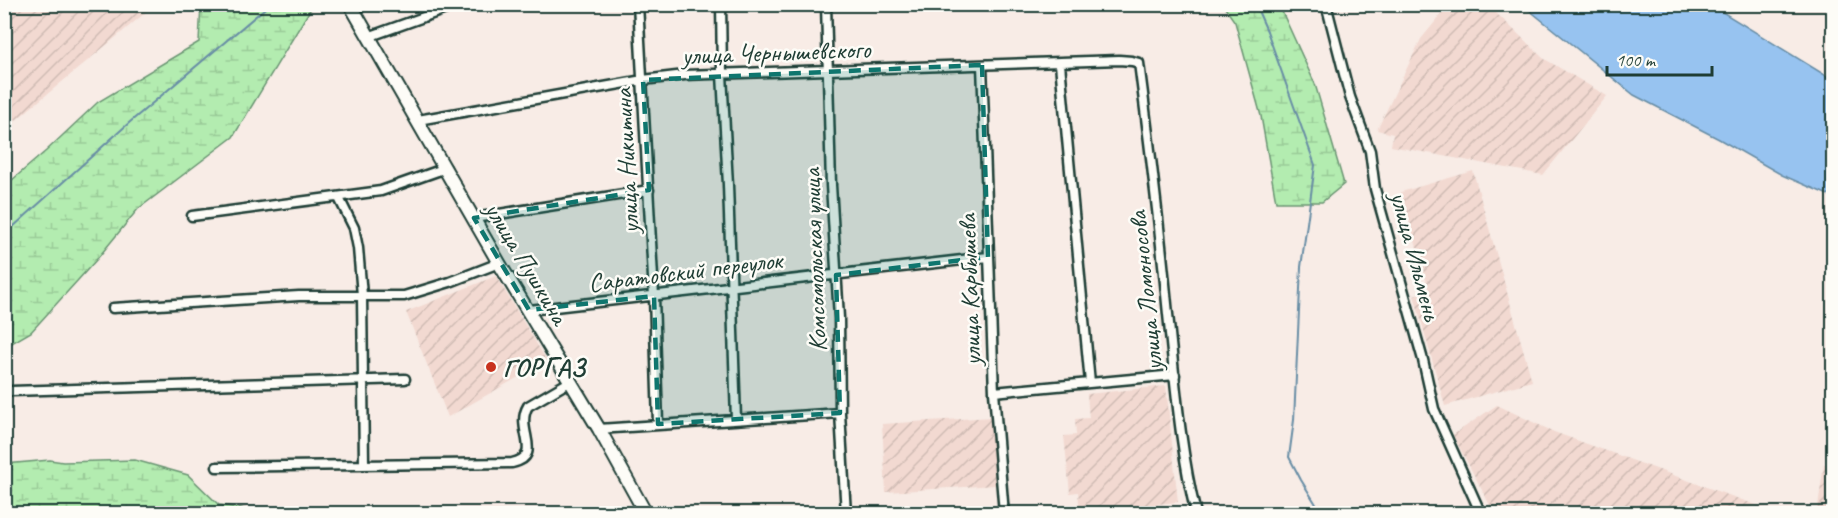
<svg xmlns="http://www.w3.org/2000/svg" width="1838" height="518" viewBox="0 0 1838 518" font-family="Caveat,sans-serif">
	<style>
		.industrial { fill: url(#industrial-furrows) }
		.wetland { fill: url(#wetland-marsh); stroke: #699472; stroke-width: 1.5 }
		.water { fill: #97c3f0; stroke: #678da5; stroke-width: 1.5 }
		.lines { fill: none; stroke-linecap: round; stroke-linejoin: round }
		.stream { stroke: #678da5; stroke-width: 2 }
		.street-casing { stroke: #1f3d34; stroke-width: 13 }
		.secondary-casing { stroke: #1f3d34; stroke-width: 16 }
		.street { stroke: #fdfcf7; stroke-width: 8 }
		.secondary { stroke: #fdfcf7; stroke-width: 12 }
		.marked { fill: #0f766e; fill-opacity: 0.2; stroke: #0f766e; stroke-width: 4.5; stroke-dasharray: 12 8; stroke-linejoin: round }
		.poi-dot { fill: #c8321e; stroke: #fdfcf7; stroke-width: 2 }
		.labels { text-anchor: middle; stroke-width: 5; stroke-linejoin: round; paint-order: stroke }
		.street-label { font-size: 26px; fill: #1f3d34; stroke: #fdfcf7 }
		.poi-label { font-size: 26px; font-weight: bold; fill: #1f3d34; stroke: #fdfcf7; text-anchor: start }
	</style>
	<defs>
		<pattern id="industrial-furrows" width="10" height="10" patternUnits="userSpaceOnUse" patternTransform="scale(1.5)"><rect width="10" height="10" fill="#f2d9d1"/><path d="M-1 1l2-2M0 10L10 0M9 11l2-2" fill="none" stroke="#cfbbb4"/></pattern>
		<pattern id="wetland-marsh" width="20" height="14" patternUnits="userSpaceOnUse" patternTransform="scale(1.5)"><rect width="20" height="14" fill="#b3ecb0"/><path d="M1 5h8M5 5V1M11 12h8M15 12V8" fill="none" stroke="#9acb98"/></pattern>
	</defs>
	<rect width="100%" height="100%" fill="#f8ece6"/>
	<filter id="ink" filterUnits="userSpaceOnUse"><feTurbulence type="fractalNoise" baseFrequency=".0167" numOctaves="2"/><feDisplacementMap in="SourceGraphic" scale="12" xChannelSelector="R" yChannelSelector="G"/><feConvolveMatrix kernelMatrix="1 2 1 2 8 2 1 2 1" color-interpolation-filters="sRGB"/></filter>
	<g filter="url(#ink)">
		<path class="industrial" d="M156,4l-140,116 -11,-14v-101z
			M1449,5h39l55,53 64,38 -64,79 -152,-29 2,-12 -16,-4 44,-91z
			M1473,171l59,210 -87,25 -31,-111 15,-5 -28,-98z
			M496,276l51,85 -99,56 -42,-105z
			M1166,386l12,116 -98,10 -2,-20 -8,1 -6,-57 12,-1 -1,-16 14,-1 -2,-24z
			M1497,405l57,27 224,81h-284l-41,-78z
			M992,417l4,68 -110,7 -4,-68z
			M1824,464h9v49h-16z"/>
		<path class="wetland" d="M203,4l110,1 -80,132 -95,72 -41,50 -66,73 -26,15v-161l41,-35 52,-49 101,-60 2,-37z
			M1223,5h56l36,79 29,100 -22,18h-46l-15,-86 -26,-94z
			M50,460l13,2 72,-2 53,15 31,30 22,3 15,5h-251v-49z"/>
		<path class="water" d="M1523,5h188l122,75v117l-51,-22 -63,-36 -85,-44z"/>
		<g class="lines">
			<path class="stream" d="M1255,4l12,27 48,134 -14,102 -7,153 -5,37 12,23 21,34
				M4,235l126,-113 140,-118"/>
			<g class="street-casing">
				<path id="street" d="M638,4l16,292 4,128
					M721,4l1,70 6,111 8,234
					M826,4l5,181 8,133 1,95 6,101
					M1326,4l24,93 20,54 5,38 48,171 11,49 47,105
					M368,37l92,-33
					M1060,64l30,319
					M982,65l12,327 10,122
					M418,120l225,-40 42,-5 434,-15 13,1 7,2c11,84 21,167 29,251 7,66 12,135 28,200
					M339,198l15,30 4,20 4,47 2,169
					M192,216l189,-25 65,-23
					M474,218l175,-28
					M113,308l186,-12h105l46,-14 49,-19
					M529,310l459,-53
					M11,391l394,-12
					M994,392l181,-17
					M599,429l241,-16
					M217,467l295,-4c33,-7 2,-34 16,-57l43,-25"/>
			</g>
			<g class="secondary-casing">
				<path id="secondary" d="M350,4l149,259 100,166 47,85"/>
			</g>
			<use href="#street" class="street"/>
			<use href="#secondary" class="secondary"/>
		</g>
	</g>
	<path class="marked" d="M982,65l6,192 -152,18 4,138 -182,11 -4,-128 -125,14 -55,-92 175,-28 -6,-110z"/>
	<circle class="poi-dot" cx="491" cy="367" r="6"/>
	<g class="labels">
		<g class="street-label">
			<text transform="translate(776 52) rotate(-2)" y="9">улица Чернышевского</text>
			<text transform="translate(626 161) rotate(-93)" y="9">улица Никитина</text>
			<text transform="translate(1416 256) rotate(75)" y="9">улица Ильмень</text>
			<text transform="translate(814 260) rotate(-92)" y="9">Комсомольская улица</text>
			<text transform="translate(527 263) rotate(59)" y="9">улица Пушкина</text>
			<text transform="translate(685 271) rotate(-7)" y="9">Саратовский переулок</text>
			<text transform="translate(969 290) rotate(-92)" y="9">улица Карбышева</text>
			<text transform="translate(1145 291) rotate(-96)" y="9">улица Ломоносова</text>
		</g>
		<g class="poi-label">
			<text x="503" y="376">ГОРГАЗ</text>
		</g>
	</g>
	<rect width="1838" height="518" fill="none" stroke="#fdfcf7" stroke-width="24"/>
	<rect x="12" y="12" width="1814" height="494" fill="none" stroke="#1f3d34" stroke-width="2" filter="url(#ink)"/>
	<path d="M1607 66v9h105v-9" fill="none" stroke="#1f3d34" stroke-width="3"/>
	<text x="1616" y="66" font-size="18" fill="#1f3d34" stroke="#fdfcf7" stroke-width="4.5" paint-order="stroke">100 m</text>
</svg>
